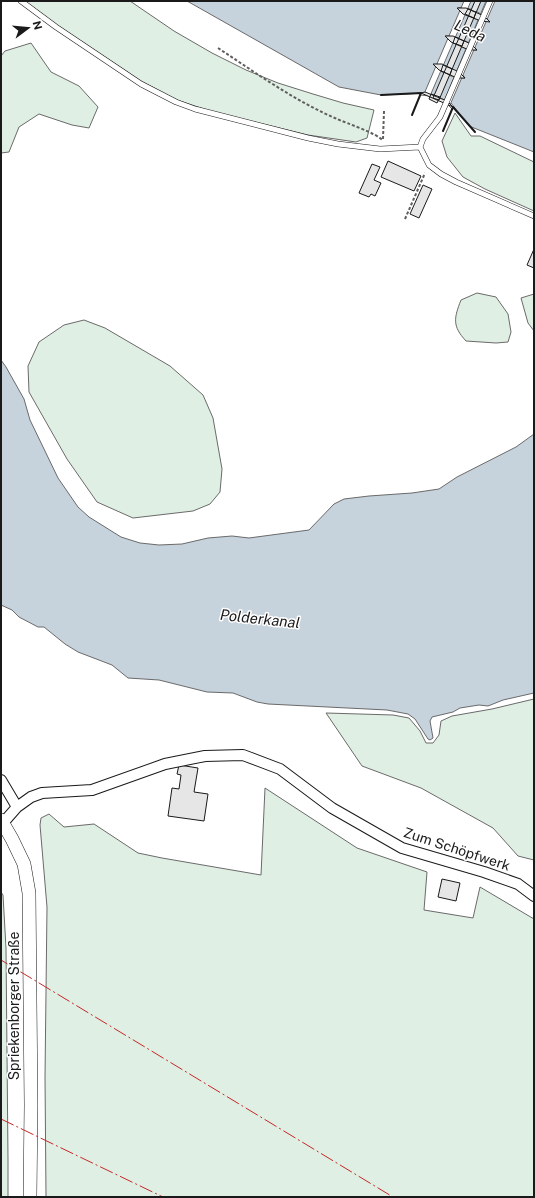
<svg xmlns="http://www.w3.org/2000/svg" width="535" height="1198" viewBox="0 0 535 1198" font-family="'Public Sans',sans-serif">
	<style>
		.green { fill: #e0efe3; stroke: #6a6a6a }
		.water { fill: #c6d2dc; stroke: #6a6a6a; fill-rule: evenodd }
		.pier { fill: #fff; stroke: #6a6a6a }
		.building { fill: #e6e6e6; stroke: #1a1a1a }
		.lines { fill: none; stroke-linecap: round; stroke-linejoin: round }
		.service-casing { stroke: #1a1a1a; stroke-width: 6 }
		.minor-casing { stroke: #1a1a1a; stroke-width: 12 }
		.tertiary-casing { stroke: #1a1a1a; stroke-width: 14 }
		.path { stroke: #5f5f5f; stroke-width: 2; stroke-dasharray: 3 2; stroke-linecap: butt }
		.service { stroke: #fff; stroke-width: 5 }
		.minor { stroke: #fff; stroke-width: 10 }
		.tertiary { stroke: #fff; stroke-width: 13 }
		.wall { stroke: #1a1a1a; stroke-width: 2 }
		.power { stroke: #c62828; stroke-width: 1; stroke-dasharray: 14 3 2 3; stroke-linecap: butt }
		.labels { text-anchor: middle; stroke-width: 3; stroke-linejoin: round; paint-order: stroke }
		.street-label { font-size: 14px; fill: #1a1a1a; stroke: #fff }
		.water-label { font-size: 15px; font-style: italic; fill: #1a1a1a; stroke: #fff }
	</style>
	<rect width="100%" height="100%" fill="#fff"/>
	<path class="green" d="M25,1h105l44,30 38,22 34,17 32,13 35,11 30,9 31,7 -7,28 -11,4 -48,-7 -95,-23 -36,-12 -36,-19 -84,-56z
		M31,43l20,29 28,14 19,21 -9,21 -17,-3 -33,-11 -20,13 -10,25 -8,1v-97l4,-5z
		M455,113l16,23h9l54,26v49l-49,-22 -22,-12 -16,-20 -5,-16z
		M477,293l19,4 12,17 3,18 -3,10 -12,1 -30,-2c-14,-15 -12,-23 -5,-41z
		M534,294v37l-6,-8 -7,-25z
		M84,320l21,8 65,38 33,29 10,23 9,51 -2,23 -10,12 -17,7 -60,7 -36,-16 -30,-43 -38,-67 -1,-26 11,-24 25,-17z
		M534,699v161l-16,-4 -25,-28 -72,-40 -59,-22 -36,-53 67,2 16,3 11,13 6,12h7l6,-8 2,-14 11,-5 40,-7z
		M265,788l92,60 70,24 -3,38 49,8 7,-31 54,32v278h-488l-1,-120 2,-170 -7,-82 1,-7 8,-4 15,13 30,-3 44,29 24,5 99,17z
		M1,892l2,3 3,53 2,212v37h-7z"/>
	<path class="water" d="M187,1h347v151l-65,-26 -18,-23 -22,-10 -48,2 -42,-8zM462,7c9,1 22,7 27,14 -10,1 -24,-5 -31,-13zM446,36c10,-1 25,6 31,14 -9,1 -26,-6 -31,-14zM437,64l26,11 2,3c-10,1 -25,-5 -31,-13z
		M1,360l5,7 18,32 6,21 28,58 20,29 11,10 32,20 19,6 19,2 23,-1 26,-6 24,-2 17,2 60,-8 25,-26 10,-5 25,-3 43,-3 27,-4 18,-12 59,-30 18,-13v259l-31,7 -15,6 -9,-1 -19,3 -7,4 -21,5 -2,4 3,17 -3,2 -2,-1 -13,-20 -7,-5 -21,-4 -119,-6 -11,-2 -24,-9 -26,-1 -48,-12 -31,-2 -16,-13 -34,-13 -13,-8 -21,-17h-6l-19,-10 -7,-7 -11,-5z"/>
	<path class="pier" d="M464,1h7l-41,95 -10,-1 1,-2 3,1z
		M486,1h9l-45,104 3,2 -1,2 -8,-8z"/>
	<path class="building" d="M475,1h6l-42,99 -6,-2z
		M457,8h9l18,8 6,6 -9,-1 -18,-7z
		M468,9l8,3 -2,6 -9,-4z
		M445,36h8l18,8 6,6h-8l-18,-8z
		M455,37l9,4 -2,5 -9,-3z
		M433,64h9l17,8 6,6h-8l-18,-8z
		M443,65l9,4 -2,6 -9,-4z
		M425,92l22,9 6,6 -32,-14z
		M431,94l9,3 -3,6 -8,-4z
		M388,161l33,15 -7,15 -33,-14z
		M372,164l8,3 -6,13 7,3 -6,13 -4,-2 -2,3 -10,-4z
		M423,185l9,4 -13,29 -9,-4z
		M534,249v19l-7,-3z
		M179,765l19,3 -4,24 14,2 -4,27 -36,-5 4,-28 7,1 2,-14 -4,-1z
		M442,879l18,4 -4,18 -18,-4z"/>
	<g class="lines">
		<g class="service-casing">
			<path id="service" d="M21,1l35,26 85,57 35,18 19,7 113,29 30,6 42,5 40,-2
				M420,147l3,-8 17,-22 50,-116
				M420,147l9,18 12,9 15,8 78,34"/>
		</g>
		<g class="minor-casing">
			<path id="minor" d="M1,780l16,27
				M3,823l14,-16 14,-10 11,-4 50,-3 73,-26 40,-8 38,-1 37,14 52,39 70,40 82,24 34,12 16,12"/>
		</g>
		<g class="tertiary-casing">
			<path id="tertiary" d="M1,820l11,19 12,25 5,29 2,212 -1,92"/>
		</g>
		<path class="path" d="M218,48c38,25 77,53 119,71 9,4 42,15 46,22
			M383,139l1,-28
			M405,219l20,-46"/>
		<use href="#service" class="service"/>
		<use href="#minor" class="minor"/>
		<use href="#tertiary" class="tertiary"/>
		<path class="wall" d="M381,95l40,-2 -9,22
			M443,131l10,-24 22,25"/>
		<path class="power" d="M1,960l392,237
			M1,1119l162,78"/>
	</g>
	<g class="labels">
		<g class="street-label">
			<text transform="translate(457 849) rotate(18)" y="5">Zum Schöpfwerk</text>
			<text transform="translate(14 1006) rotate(-90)" y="5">Spriekenborger Straße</text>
		</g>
		<g class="water-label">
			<text transform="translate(470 31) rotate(25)" y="5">Leda</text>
			<text transform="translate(260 619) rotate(6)" y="5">Polderkanal</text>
		</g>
	</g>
	<rect width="535" height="1198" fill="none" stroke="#1a1a1a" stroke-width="4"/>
	<g transform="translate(28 28) rotate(74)" stroke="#ffffff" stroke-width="3" paint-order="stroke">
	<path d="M0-3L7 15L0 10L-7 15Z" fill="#1a1a1a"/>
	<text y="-6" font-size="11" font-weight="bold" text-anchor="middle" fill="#1a1a1a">N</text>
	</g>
</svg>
